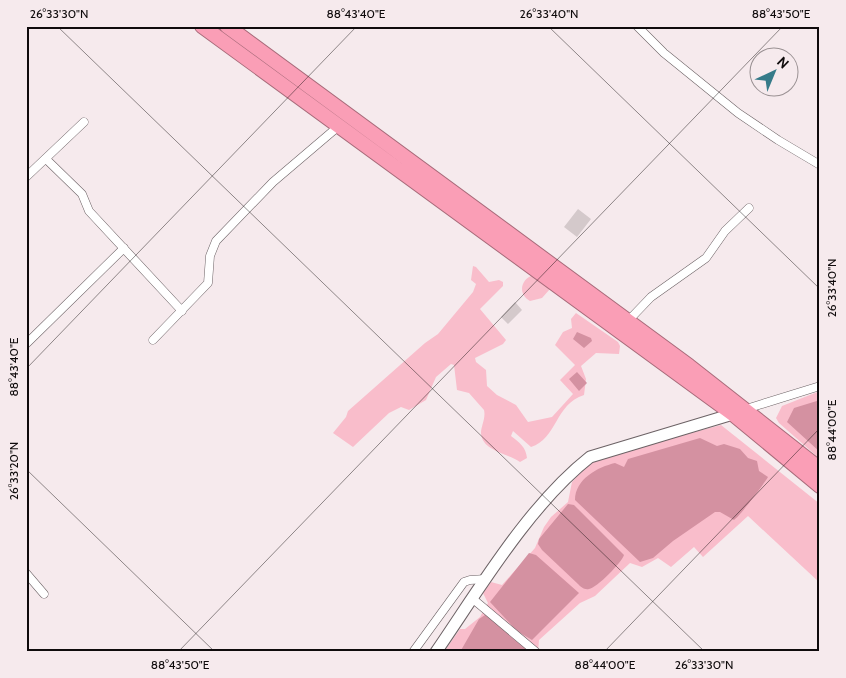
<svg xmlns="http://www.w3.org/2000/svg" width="846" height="678" viewBox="0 0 846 678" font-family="Cabin,sans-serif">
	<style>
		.green { fill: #f9bdcb }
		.water { fill: #d491a1 }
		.building { fill: #d4c9cb }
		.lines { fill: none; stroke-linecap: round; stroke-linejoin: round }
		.street-casing { stroke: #6c6265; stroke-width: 9 }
		.secondary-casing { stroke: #6c6265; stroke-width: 13 }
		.highway-casing { stroke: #a86b7a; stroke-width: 16 }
		.street { stroke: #fff; stroke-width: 8 }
		.secondary { stroke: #fff; stroke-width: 11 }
		.highway { stroke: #fa9eb6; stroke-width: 14 }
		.ticks { fill: none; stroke: #0f0b0c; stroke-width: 1; stroke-opacity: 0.45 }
		.neatline { fill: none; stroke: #0f0b0c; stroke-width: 2 }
		.ticks-label { font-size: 12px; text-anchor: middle; fill: #0f0b0c }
	</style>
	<rect width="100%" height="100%" fill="#f6eaed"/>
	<path class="green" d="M473,266l3,1 13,15 10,-2 4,2v4l-23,23 26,31 -3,4 -28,14 1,4 10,8 1,16 10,9 19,10 12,17 24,-5 21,-23 -13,-14 15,-15 -20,-20 8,-13 9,-4 -1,-9 5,-6 42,29 2,4 -1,8 -23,-1 -15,13 5,13 -2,16c-29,9 -27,44 -53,52l-18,-16 -2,5c8,6 15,11 16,22l-7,4c-13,-9 -38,-11 -39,-29 0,-7 5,-15 3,-23l-15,-17 -12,-3 -3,-25 -3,-1 -15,13 -10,23 -17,10 -8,-3 -12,6 -36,34 -20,-14 13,-16 2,-6 77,-68 13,-9 35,-42 3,-8 -5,-4z
		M533,275l17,14 -8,9 -12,3c-12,-7 -10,-21 3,-26z
		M820,391v68l-41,-36 -3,-5 6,-12z
		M721,425l99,79v79l-72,-67 -45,41 -9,-10 -23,20 -13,-9 -16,9 -12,-4 -35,33 -15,7 -41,37 -1,12h-94l16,-23h5l15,-12 8,-14 -5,-10 8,-11 11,3 33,-37 9,-21 7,-10 17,-15 4,-20 21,-23z"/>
	<path class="water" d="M577,332l14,6 1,3 -8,7 -11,-9z
		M577,372l10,11 -8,8 -10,-12z
		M820,400v52l-33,-30 7,-14z
		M700,438l17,8 7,-2 16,5 8,9 9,3 2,10 9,6c-5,8 -28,39 -34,43l-14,-8h-5l-42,29 -20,17 -13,4 -65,-62c0,-21 23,-33 40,-37l9,4 4,-8z
		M568,504l6,1 50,50c-2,7 -27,33 -35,34 -5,1 -8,-2 -11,-5l-36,-34 -4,-6 1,-5z
		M529,553l7,2 43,38 -47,47 -15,-9 -27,-29z
		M485,615h4l43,37h-72l19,-33z"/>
	<path class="building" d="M578,209l13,10 -14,18 -13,-10z
		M515,302l7,8 -14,14 -7,-7z"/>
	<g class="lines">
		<g class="street-casing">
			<path id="street" d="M637,26l27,27 74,60 40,27 42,25
				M46,159l36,35 7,17 93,100
				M26,177l58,-55
				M628,321l23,-24 55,-39 19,-27 24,-23
				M153,340l55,-57 2,-27 6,-15 57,-59 67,-57
				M26,344l98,-96
				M746,409l74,-23
				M26,573l18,21
				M473,599l63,53
				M413,652l51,-70 6,-2 16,-1"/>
		</g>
		<g class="secondary-casing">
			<path id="secondary" d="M436,652c44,-64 93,-147 154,-195l143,-43"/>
		</g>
		<g class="highway-casing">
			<path id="highway" d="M202,26l531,388 87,72
				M227,26l462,340 131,103"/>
		</g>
		<use href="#street" class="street"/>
		<use href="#secondary" class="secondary"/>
		<use href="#highway" class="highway"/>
	</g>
	<path class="ticks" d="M57,26l648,626M548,26l272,263M26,369l331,-343M26,469l189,183M178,652l605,-626M604,652l216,-224"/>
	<rect width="846" height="678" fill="none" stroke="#f6eaed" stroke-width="55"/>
	<g transform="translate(774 72) rotate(44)"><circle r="24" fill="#f6eaed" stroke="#9a9193"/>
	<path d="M0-4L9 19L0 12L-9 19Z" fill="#367b89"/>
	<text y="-8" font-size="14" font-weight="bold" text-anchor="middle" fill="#0f0b0c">N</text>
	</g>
	<rect x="28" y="28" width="790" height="622" class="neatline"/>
	<g class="ticks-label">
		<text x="59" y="18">26°33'30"N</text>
		<text x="356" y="18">88°43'40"E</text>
		<text x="549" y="18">26°33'40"N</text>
		<text x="781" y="18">88°43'50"E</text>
		<text transform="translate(832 288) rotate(-90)" y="4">26°33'40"N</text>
		<text transform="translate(14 367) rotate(-90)" y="4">88°43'40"E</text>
		<text transform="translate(832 430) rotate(-90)" y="4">88°44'00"E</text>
		<text transform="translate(14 471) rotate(-90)" y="4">26°33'20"N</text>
		<text x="180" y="669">88°43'50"E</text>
		<text x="605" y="669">88°44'00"E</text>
		<text x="704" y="669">26°33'30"N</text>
	</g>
</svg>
